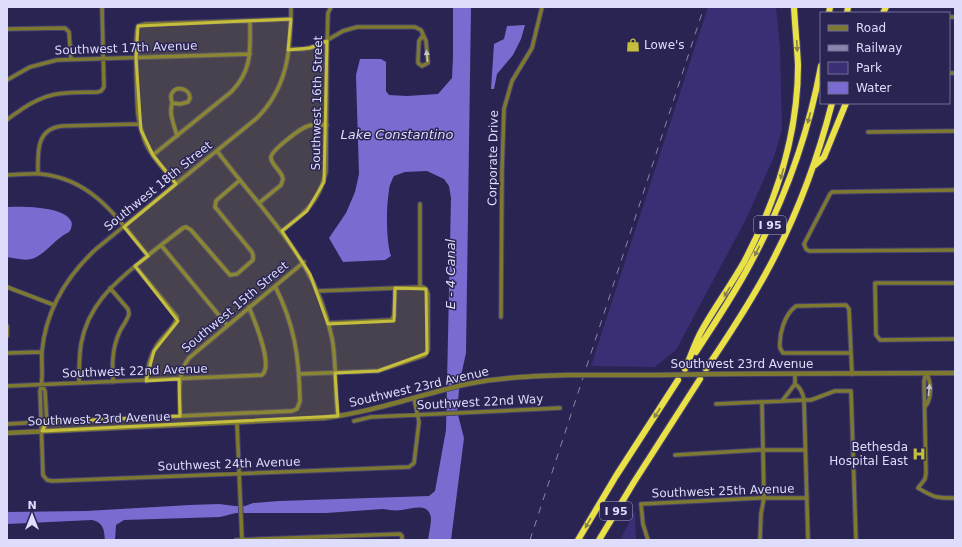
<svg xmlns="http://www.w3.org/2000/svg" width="962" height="547" viewBox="0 0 962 547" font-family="'DejaVu Sans',sans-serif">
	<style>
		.green { fill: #3a2f74 }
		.water { fill: #786cd1 }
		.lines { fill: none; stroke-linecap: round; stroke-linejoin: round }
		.minor-casing { stroke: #47426e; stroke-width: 5.5 }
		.tertiary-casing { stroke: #47426e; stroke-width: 6 }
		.motorway-casing { stroke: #47426e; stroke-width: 8 }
		.minor { stroke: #7d7930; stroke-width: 3.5 }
		.tertiary { stroke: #7d7930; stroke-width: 4.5 }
		.motorway { stroke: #e9e145; stroke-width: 6 }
		.rail { stroke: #8986ac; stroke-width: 1; stroke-dasharray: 7 7; stroke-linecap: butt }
		.tertiary-bridge-casing { stroke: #47426e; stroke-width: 6; stroke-linecap: butt }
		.tertiary-bridge { stroke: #7d7930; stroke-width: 4.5 }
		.oneway { fill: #8a824c }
		.oneway2 { fill: #c6c4c8 }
		.marked { fill: #c4bd3e; fill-opacity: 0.2; stroke: #c4bd3e; stroke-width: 3; stroke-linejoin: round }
		.labels { text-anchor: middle; stroke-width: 3; stroke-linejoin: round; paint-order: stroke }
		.shield { fill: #2a2453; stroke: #a8a6c9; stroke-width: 1 }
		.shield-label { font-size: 11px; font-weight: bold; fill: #deddfb }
		.poi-label { font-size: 12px; fill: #deddfb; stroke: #2a2453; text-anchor: start }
		.street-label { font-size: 12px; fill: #deddfb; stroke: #2a2453 }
		.water-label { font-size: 13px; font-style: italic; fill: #dedef8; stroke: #2a2453 }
	</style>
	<rect width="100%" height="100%" fill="#2a2453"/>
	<path class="green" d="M708,7h68l4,41 2,82 -8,27 -28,62 -70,131 -21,17 -64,-1z
		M635,511l1,29h-16z"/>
	<path class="water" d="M453,7h18l-5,346 -6,27 -3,31 7,27 -13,102h-23c1,-7 3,-15 3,-22 -2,-16 -19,-9 -29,-8 -6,1 -13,0 -19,-1l-57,4h-90l-16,4 -96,3 -8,5 -1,15h-10c-1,-10 -1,-17 -13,-20l-85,4v-12l79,-1 104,-6 29,-1 16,2h10l8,-3 26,-2 150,-5 6,-5 11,-61 5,-232 -2,-12 -5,-7 -17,-8 -22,1 -11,4c-2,4 -5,10 -5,15 -3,16 -3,50 2,65l-6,4 -42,2 -14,-24 17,-25 9,-21 4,-18 -3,-99 4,-16h21l5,3v29l3,4 18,1 31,-2 14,-16 1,-21z
		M525,25l-4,14 -8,16 -16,19 -3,15h-3l3,-45 10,-5 3,-13z
		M7,207c14,-1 57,-1 64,14 2,3 0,9 -2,11 -3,2 -6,3 -8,5 -10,7 -18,19 -30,22 -7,2 -17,-1 -24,-2z"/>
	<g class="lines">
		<g class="minor-casing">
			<path id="minor" d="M291,7c0,42 -3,80 -34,111l-161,131c-29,27 -50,61 -54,102 -1,13 2,27 -2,40l3,84 4,5 5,1 357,-14 5,-4 5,-41 -5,-24
				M949,17h6
				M7,29l58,-1 4,4 2,28
				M289,49h14l14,-3 26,-15 14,-4h58l6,3 5,11 2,22 -6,3 -4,-3v-3l1,-19 4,-6
				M949,73h6
				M7,80l23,-13 27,-7 193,-6
				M172,103l8,1 8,-2 2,-4c0,-9 -13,-13 -18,-5 -2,3 -1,6 0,9 0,3 -1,6 -1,9 0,8 4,17 6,25
				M7,120c4,-4 10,-7 15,-11 28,-19 44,-16 76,-17l3,-1 3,-4 -2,-80
				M868,132l87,-1
				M217,151c13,17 26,33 40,50 36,44 63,79 75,137 5,26 2,52 6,78
				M153,155l78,-63c22,-22 19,-43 19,-71
				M38,174c0,-20 -3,-45 24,-48l77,-2
				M7,175c11,0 23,-2 34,-1 52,5 77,45 107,82
				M176,184c-11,-14 -26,-28 -32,-45 -3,-8 -5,-16 -6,-24 -1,-12 -4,-82 0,-89l7,-2 146,-5
				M955,190l-123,2 -2,2 -26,50 2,5 3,2 146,-1
				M259,203l22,-18 2,-6c-1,-8 -11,-13 -12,-21 -1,-7 30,-30 37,-32 6,-2 13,-1 19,-1
				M282,231c23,-18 37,-29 44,-59l1,-127 1,-32 3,-6
				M161,245l66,80
				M135,266l42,51c0,8 -15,20 -20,28 -7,11 -10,23 -11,36
				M955,283h-80l1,52 4,5 75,-1
				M7,287l47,18
				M420,287v-83
				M110,288l18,21 1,5c-2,7 -6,11 -9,17 -8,17 -8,33 -7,51
				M501,317l1,-146 2,-62 8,-28 20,-33 10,-41
				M328,323l63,-3 3,-4 1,-28
				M7,326v10
				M7,353l35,-1
				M850,353h-67l-3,-5c-1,-14 4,-33 16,-42l50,-1 3,4 3,65
				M926,373l-2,8 2,92 -1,6 -7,9c17,10 18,10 37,10
				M299,374l79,-3 45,-15 2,-1 3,-5v-56l-2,-5 -3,-2 -105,4
				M79,383c0,-13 0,-26 2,-39 7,-38 31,-59 59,-82 14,-12 29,-23 43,-34l3,-1 5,3 39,45 7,-1 16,-14v-5l-1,-3 -37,-45 1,-6 2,-2 22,-19
				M795,384c6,4 8,9 9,16l4,140
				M7,386l255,-11c12,-10 -8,-55 -13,-68
				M782,401l13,-17v-10
				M716,404l88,-4h7l24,-9h16l5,149
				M925,407c7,-9 7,-24 1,-34
				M180,416c0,-20 -4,-41 9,-58l115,-96
				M354,421l17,-4 189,-9
				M47,422l245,-11 5,-2 3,-8c-1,-44 -5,-75 -25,-115
				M237,423l5,117
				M7,424l35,-2
				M42,431l5,-7 -2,-33 -3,-6
				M675,455l83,-5h47
				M236,540l164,-6 2,2v4
				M648,540l-5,-16 -2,-20 118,-6h48
				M760,540l1,-26 3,-16 -2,-96"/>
		</g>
		<g class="tertiary-casing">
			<path id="tertiary" d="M720,374l235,-1
				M596,375h64
				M7,433l317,-15c49,-6 95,-23 143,-34 34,-7 69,-8 103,-9"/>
		</g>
		<g class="motorway-casing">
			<path id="motorway" d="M829,13l1,-6
				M847,13l1,-6
				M883,13l3,-6
				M815,165l9,-8 22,-54
				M696,352c18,-28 37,-56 53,-86 34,-62 59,-130 72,-200
				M685,369c6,-13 10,-27 17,-39 13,-23 29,-45 42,-68 33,-62 54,-126 54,-197 -1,-20 -3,-39 -4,-58
				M706,369c21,-31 42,-63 60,-96 29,-53 51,-111 66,-170
				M578,540l38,-64 62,-96
				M599,540l35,-58 66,-103"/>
		</g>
		<use href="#minor" class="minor"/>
		<use href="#tertiary" class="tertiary"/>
		<use href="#motorway" class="motorway"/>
		<path class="rail" d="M530,540l174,-533"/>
		<g class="tertiary-bridge-casing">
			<path id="tertiary-bridge" d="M570,375h26
				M660,375l60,-1"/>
		</g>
		<use href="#tertiary-bridge" class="tertiary-bridge"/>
	</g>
	<defs><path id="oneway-solid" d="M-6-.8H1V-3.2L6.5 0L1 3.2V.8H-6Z"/></defs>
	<g class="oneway">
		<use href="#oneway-solid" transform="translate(797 46) rotate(87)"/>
		<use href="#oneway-solid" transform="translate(809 118) rotate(105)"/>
		<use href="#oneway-solid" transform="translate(782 174) rotate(106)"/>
		<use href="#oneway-solid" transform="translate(757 251) rotate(117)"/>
		<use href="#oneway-solid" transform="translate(727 292) rotate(121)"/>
		<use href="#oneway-solid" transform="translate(657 413) rotate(123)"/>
		<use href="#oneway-solid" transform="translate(588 523) rotate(120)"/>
	</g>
	<g class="oneway2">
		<use href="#oneway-solid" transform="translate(427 56) rotate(-96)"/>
		<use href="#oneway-solid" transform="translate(929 390) rotate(-84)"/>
	</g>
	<path class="marked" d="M291,19l-3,31 22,-2 17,-7 -3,141 -17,29 -25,20 28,43 18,50 66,-3 1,-33 31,1 1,64 -49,18 -43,2 3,43 -296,15 5,-9 133,-6 -1,-37 -33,2 8,-30 24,-30 -43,-55 13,-10 -24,-29 52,-43 -23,-29 -12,-25 -5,-72 2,-32z"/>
	<defs>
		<g id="shop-bare" transform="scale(1.08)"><path d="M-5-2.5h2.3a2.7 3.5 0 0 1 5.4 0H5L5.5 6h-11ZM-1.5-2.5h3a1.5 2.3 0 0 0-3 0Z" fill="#c4bd3e" stroke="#2a2453" stroke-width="2.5" paint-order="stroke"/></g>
		<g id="hospital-bare" transform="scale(1.08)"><path d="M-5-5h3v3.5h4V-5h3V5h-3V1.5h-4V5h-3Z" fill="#c4bd3e" stroke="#2a2453" stroke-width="2.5" paint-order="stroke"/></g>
	</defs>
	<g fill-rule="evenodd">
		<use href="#shop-bare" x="633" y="45"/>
		<use href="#hospital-bare" x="919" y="454"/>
	</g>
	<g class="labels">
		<g class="shield">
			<rect x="754" y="216" width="32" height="18" rx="3"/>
			<rect x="600" y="502" width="32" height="18" rx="3"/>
		</g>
		<g class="shield-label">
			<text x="770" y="229">I 95</text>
			<text x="616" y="515">I 95</text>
		</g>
		<g class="poi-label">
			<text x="644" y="49">Lowe's</text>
			<text x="908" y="451" text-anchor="end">Bethesda<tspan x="908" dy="14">Hospital East</tspan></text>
		</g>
		<g class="street-label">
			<text transform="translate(126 48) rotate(-2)" y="4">Southwest 17th Avenue</text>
			<text transform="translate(317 103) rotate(-89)" y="4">Southwest 16th Street</text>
			<text transform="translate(493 158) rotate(-89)" y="4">Corporate Drive</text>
			<text transform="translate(158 186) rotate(-39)" y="4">Southwest 18th Street</text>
			<text transform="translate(235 307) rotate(-40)" y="4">Southwest 15th Street</text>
			<text x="742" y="368">Southwest 23rd Avenue</text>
			<text transform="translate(135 371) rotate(-2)" y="4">Southwest 22nd Avenue</text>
			<text transform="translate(419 387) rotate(-13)" y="4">Southwest 23rd Avenue</text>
			<text transform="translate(480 402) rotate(-3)" y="4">Southwest 22nd Way</text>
			<text transform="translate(99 419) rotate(-2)" y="4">Southwest 23rd Avenue</text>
			<text transform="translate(229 464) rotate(-2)" y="4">Southwest 24th Avenue</text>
			<text transform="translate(723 491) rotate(-2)" y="4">Southwest 25th Avenue</text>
		</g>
		<g class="water-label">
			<text x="397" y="139">Lake Constantino</text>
			<text transform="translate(450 274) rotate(-90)" y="5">E - 4 Canal</text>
		</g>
	</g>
	<rect width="962" height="547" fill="none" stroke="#deddfb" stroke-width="16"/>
	<rect x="820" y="12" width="130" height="92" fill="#2a2453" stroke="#726e96"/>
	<rect x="828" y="25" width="20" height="6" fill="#7d7930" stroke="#726e96"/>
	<text x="856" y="32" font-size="12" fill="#deddfb">Road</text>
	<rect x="828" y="45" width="20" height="6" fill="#8986ac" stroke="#726e96"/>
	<text x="856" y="52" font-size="12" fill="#deddfb">Railway</text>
	<rect x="828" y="62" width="20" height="12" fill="#3a2f74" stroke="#726e96"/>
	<text x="856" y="72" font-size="12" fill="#deddfb">Park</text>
	<rect x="828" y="82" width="20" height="12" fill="#786cd1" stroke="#726e96"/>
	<text x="856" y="92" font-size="12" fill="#deddfb">Water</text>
	<g transform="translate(32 515)" stroke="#2a2453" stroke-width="3" paint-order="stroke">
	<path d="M0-3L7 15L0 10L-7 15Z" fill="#deddfb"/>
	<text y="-6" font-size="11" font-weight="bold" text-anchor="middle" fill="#deddfb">N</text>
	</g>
</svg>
